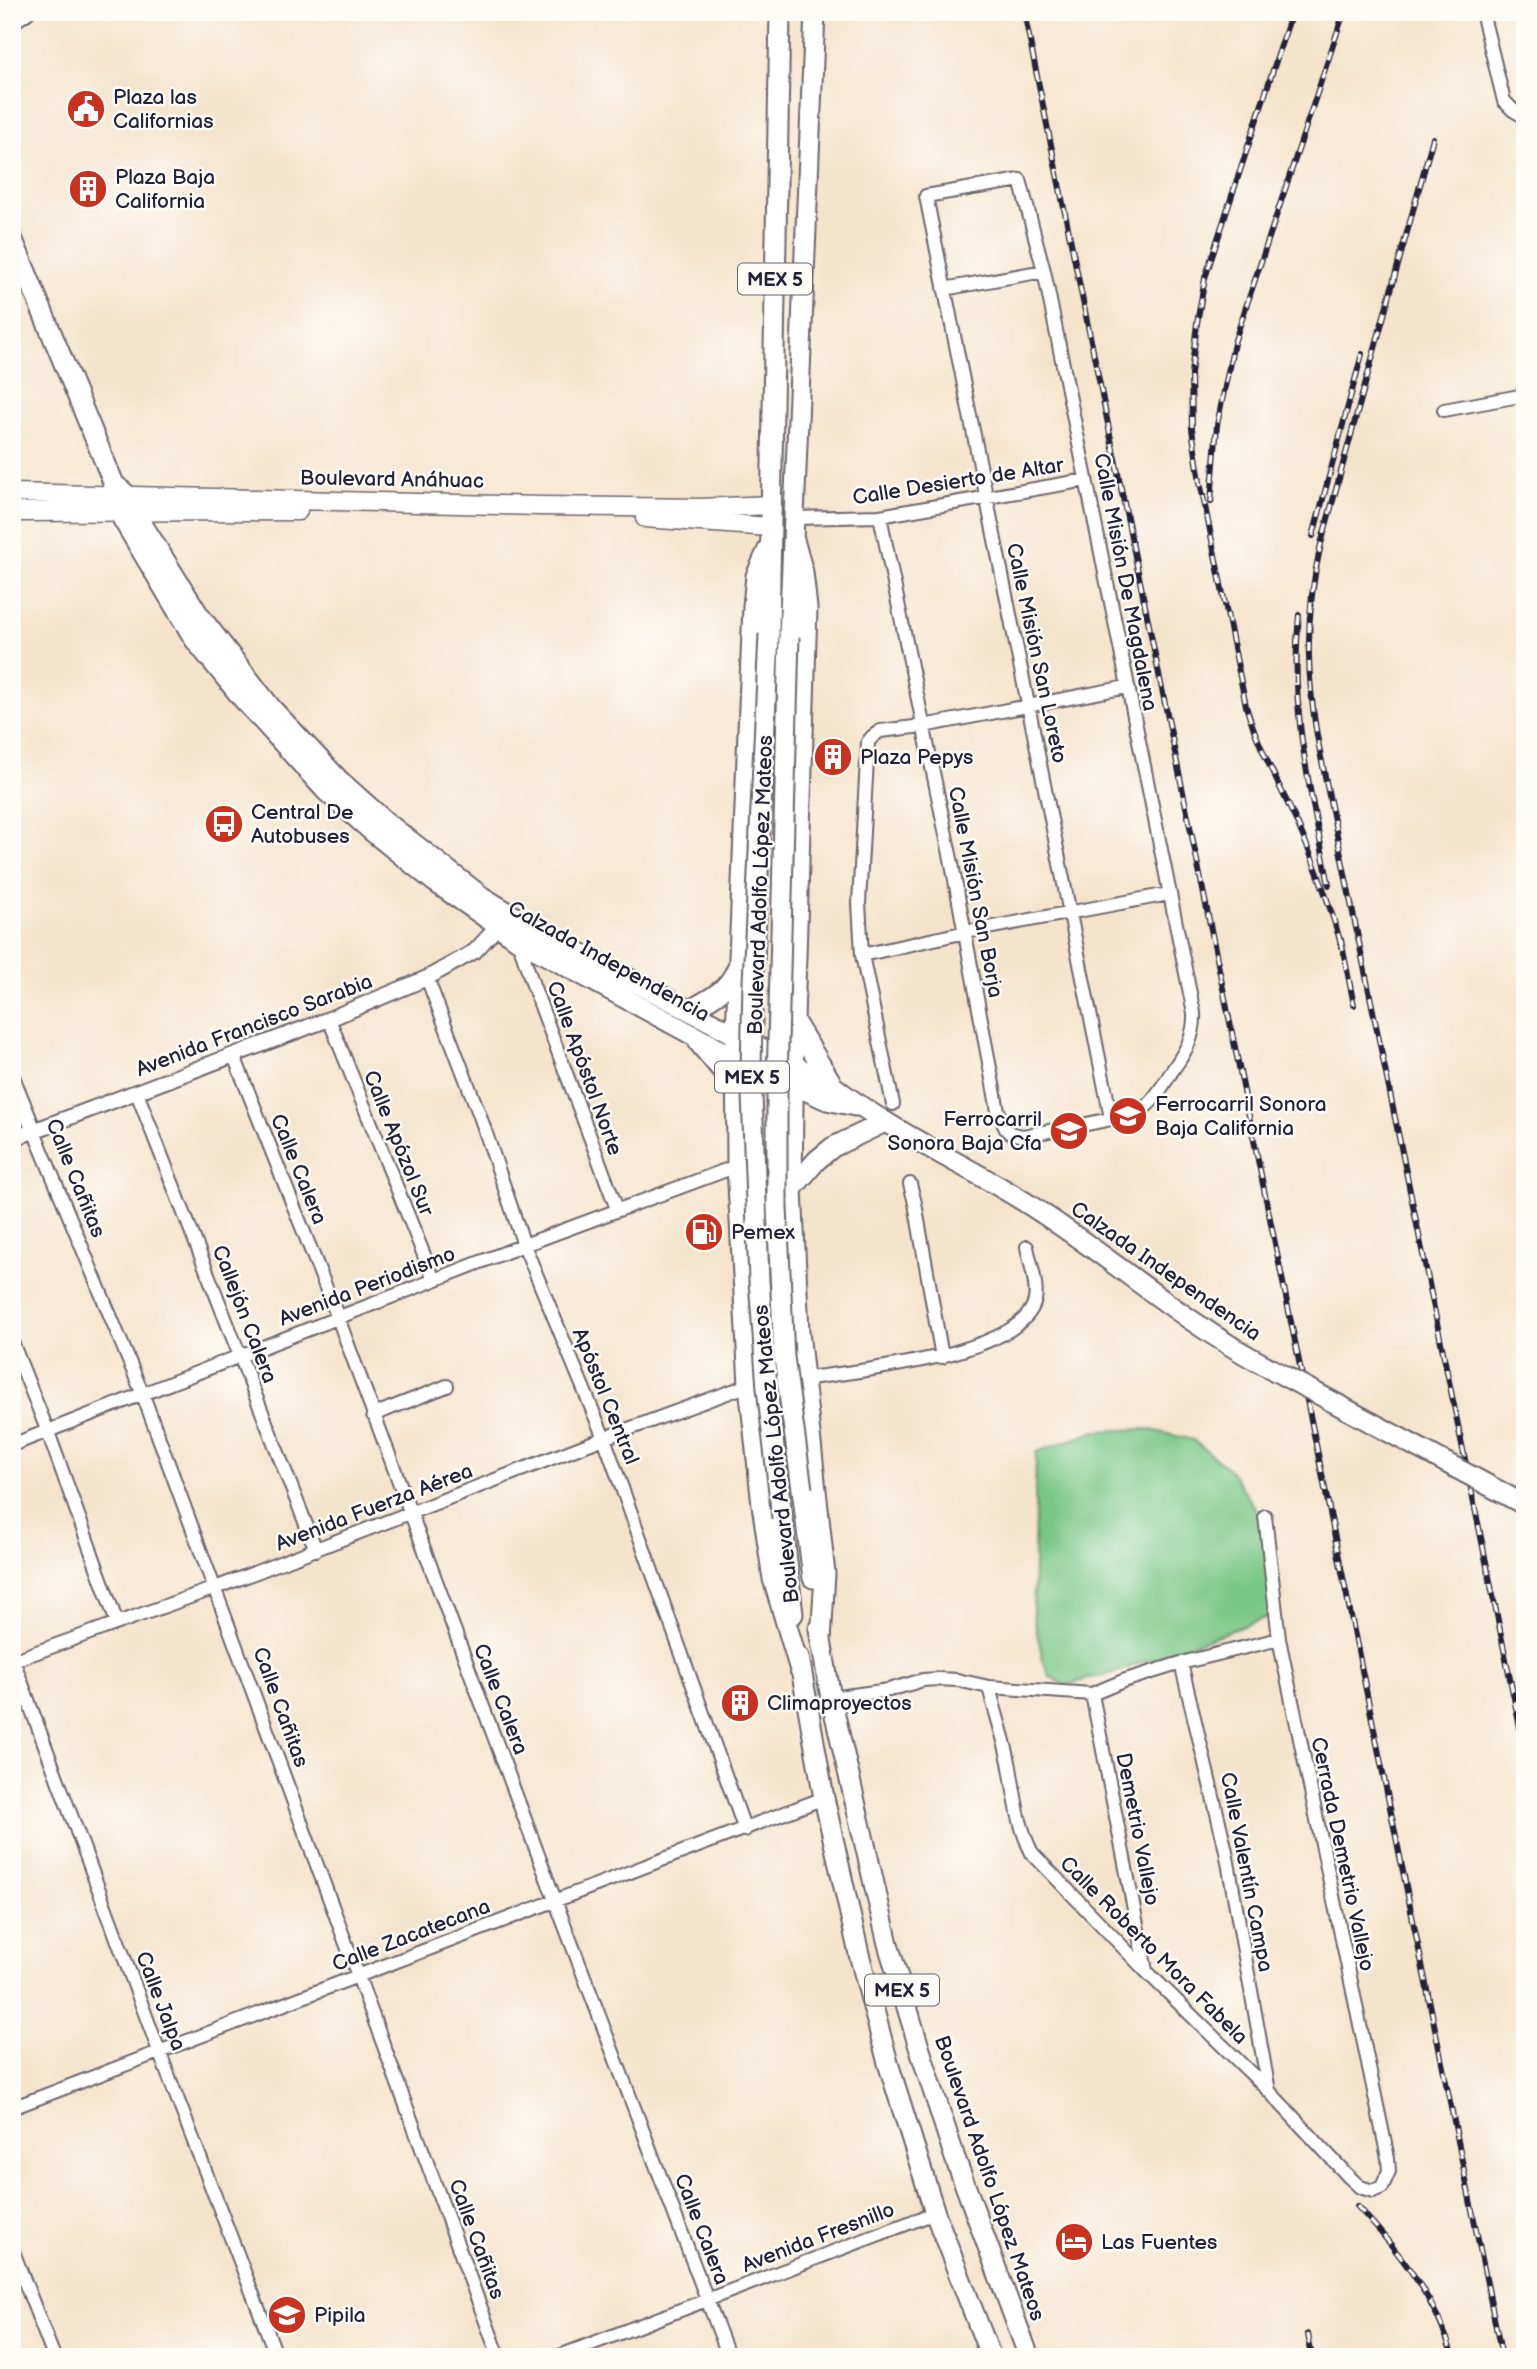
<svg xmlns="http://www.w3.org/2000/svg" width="1537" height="2369" viewBox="0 0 1537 2369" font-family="'Balsamiq Sans',sans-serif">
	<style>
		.green { fill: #79c786; stroke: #4e7460; stroke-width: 2 }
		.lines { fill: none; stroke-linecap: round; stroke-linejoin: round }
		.minor-casing { stroke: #6c666e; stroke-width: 16 }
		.tertiary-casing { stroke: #6c666e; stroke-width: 18 }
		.secondary-casing { stroke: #6c666e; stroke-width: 21 }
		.primary-casing { stroke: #6c666e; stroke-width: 23 }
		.minor { stroke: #fff; stroke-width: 12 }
		.tertiary { stroke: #fff; stroke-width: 14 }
		.secondary { stroke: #fff; stroke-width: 18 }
		.primary { stroke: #fff; stroke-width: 19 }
		.rail-casing { stroke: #22223b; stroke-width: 6 }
		.rail { stroke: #fdfcf7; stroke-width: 3.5; stroke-dasharray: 10; stroke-linecap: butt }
		.primary-bridge-casing { stroke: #6c666e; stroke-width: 23; stroke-linecap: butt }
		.primary-bridge { stroke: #fff; stroke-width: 19 }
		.labels { text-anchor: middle; stroke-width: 5; stroke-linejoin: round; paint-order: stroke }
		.shield { fill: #fdfcf7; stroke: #646373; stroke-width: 2 }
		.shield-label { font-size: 19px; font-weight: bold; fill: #22223b }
		.poi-label { font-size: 21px; fill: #22223b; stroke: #fdfcf7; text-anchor: start }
		.street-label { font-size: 21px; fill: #22223b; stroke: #fdfcf7 }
	</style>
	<rect width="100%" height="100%" fill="#fdfcf7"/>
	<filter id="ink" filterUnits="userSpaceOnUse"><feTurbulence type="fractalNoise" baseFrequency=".0143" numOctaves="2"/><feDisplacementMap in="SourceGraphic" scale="14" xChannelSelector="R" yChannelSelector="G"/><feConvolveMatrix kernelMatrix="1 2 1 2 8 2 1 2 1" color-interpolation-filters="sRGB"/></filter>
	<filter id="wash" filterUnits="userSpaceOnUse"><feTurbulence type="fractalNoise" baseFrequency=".00686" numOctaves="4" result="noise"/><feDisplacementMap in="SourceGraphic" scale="28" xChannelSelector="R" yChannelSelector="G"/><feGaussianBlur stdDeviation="1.57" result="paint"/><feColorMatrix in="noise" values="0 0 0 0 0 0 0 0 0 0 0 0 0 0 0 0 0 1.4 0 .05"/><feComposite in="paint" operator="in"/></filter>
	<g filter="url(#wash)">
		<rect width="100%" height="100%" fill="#f5e4cc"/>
		<path class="green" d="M1147,1429l46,11 37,30 30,45 13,100 -156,57 -52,13 -15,-8 -7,-17 -10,-45 3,-163 60,-21z"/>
	</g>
	<g filter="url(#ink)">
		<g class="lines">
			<g class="minor-casing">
				<path id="minor" d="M1482,12l22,89 9,9 12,7
					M944,289l100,-18
					M1444,410l81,-15
					M880,516l72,348 46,247 8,18 4,4 13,3c26,-6 103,-16 122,-29 12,-9 21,-27 29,-39 12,-17 21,-33 20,-55l-150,-742 -24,-91 -94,16 185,922
					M795,518l85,-2 206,-36
					M518,940l15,45 84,224
					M862,955l104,-23 203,-38
					M427,978l53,138 44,129 80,193 141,392
					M329,1019l105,261
					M234,1056l104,262 217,582 174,457
					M137,1093l179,457
					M893,1104l-31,-149 -3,-52 9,-161 4,-5 8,-6 43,-5 204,-39
					M34,1131l109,264 356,962
					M910,1184l5,19 27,154
					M12,1342l36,90 69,191
					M803,1379c49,-8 219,-22 232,-79 3,-16 -5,-37 -8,-53
					M373,1415l74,-29
					M12,1445l512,-200 213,-79
					M12,1657l147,394 118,306
					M12,1661l203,-73 389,-150 145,-53
					M1181,1663l45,188 43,240
					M989,1687c6,25 15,50 20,75 6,31 8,62 23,91l114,118 123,120 79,85 12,11 13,4 9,-4 7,-16 -1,-13 -109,-519 -14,-123
					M831,1698l58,-8 34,-10 15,-1 19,1 32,7 103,7
					M1146,1971l-54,-277 31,-13 58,-18 98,-24
					M12,2108l812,-310
					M12,2249l42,108
					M557,2357l378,-144"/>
			</g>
			<g class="tertiary-casing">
				<path id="tertiary" d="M12,22l15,-10
					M12,1077l22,54
					M12,1139l317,-120 98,-41 48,-27 23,-25"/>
			</g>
			<g class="secondary-casing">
				<path id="secondary" d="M12,493l528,13 161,2 70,-3
					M12,512l286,-1
					M645,518l125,9"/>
			</g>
			<g class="primary-casing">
				<path id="primary" d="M12,238l102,246 12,10 8,17 65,104 73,94 66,70 48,43 95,74 59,36 293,154c58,45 125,75 187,113 85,52 158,121 246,167
					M114,484l-4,10 9,19 76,127 47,58 84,93 48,42 61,49 83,58 217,118 92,42 28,6
					M794,540l9,32 4,36 -13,412 -2,169 7,143 26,242 -4,66
					M770,545l-14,31 -3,30 -17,427 1,133 12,219 13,120 11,74 27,91
					M769,634l11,-622
					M789,637l26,-625
					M690,1010c20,-11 39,-20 47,-42
					M794,1021l37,61
					M699,1043l36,43
					M792,1189l25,-29 16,-13 52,-25
					M802,1489l11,89
					M782,1518l11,96
					M819,1629l12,69 57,246 31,103 36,111 74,199
					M799,1657l25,141 35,156 29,109 47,150 56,144"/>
			</g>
			<use href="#minor" class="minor"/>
			<use href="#tertiary" class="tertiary"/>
			<use href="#secondary" class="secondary"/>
			<use href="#primary" class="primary"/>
			<g class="rail-casing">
				<path id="rail" d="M1024,12l478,2345
					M1292,12l-87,266 -8,45 -6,51 1,55 8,53 46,224c12,41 34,80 52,119 18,40 32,81 44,122
					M1433,138l-112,406c-17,73 -15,135 -1,208l205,1000
					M1211,502l6,-77 17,-82 110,-331
					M1313,536l49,-182
					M1299,615c-10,96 12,178 30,270
					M1341,940l13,65
					M1357,2206c41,44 79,92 96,151
					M1308,2334l4,23"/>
			</g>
			<use href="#rail" class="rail"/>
			<g class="primary-bridge-casing">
				<path id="primary-bridge" d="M769,634l-16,348 -2,86 8,213 8,107 15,130
					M789,637l-12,444v126l7,150 18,132
					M1266,1366l259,139"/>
			</g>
			<use href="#primary-bridge" class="primary-bridge"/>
		</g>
	</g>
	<defs>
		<g id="civic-disc" transform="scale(2.0125)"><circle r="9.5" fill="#c8321e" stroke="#fdfcf7"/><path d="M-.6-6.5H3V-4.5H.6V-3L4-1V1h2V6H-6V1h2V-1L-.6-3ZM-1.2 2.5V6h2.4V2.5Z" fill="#fff"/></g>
		<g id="building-disc" transform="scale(2.0125)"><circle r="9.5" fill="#c8321e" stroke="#fdfcf7"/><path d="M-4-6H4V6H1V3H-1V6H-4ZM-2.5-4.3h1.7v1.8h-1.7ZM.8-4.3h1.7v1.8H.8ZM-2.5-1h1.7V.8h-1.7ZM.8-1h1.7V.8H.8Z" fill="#fff"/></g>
		<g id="bus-disc" transform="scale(2.0125)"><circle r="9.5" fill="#c8321e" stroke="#fdfcf7"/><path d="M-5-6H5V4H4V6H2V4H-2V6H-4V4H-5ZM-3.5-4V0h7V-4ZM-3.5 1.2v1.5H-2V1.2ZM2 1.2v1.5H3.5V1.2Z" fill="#fff"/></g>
		<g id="school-disc" transform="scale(2.0125)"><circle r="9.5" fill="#c8321e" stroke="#fdfcf7"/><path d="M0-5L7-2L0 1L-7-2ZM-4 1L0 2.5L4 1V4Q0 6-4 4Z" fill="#fff"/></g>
		<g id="fuel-disc" transform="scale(2.0125)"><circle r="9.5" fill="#c8321e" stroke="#fdfcf7"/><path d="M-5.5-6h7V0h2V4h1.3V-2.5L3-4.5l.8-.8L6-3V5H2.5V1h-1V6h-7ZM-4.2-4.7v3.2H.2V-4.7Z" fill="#fff"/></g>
		<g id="hotel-disc" transform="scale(2.0125)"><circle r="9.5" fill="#c8321e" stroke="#fdfcf7"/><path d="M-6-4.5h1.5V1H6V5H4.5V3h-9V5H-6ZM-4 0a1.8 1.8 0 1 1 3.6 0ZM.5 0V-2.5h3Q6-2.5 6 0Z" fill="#fff"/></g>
	</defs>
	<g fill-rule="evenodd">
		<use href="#civic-disc" x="86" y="109"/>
		<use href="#building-disc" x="88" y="189"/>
		<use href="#building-disc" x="833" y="757"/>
		<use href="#bus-disc" x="224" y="824"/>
		<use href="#school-disc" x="1128" y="1116"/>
		<use href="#school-disc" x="1069" y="1131"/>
		<use href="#fuel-disc" x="704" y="1232"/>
		<use href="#building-disc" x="740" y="1703"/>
		<use href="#hotel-disc" x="1074" y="2242"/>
		<use href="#school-disc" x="287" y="2315"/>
	</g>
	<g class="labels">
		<g class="shield">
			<rect x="738" y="263.5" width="74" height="31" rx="5"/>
			<rect x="715" y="1061.5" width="74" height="31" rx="5"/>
			<rect x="865" y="1974.5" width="74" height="31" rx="5"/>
		</g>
		<g class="shield-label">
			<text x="775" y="286">MEX 5</text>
			<text x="752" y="1084">MEX 5</text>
			<text x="902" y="1997">MEX 5</text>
		</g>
		<g class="poi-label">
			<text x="113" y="104">Plaza las<tspan x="113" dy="24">Californias</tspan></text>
			<text x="115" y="184">Plaza Baja<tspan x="115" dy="24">California</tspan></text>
			<text x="860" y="764">Plaza Pepys</text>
			<text x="251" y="819">Central De<tspan x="251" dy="24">Autobuses</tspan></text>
			<text x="1155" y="1111">Ferrocarril Sonora<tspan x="1155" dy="24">Baja California</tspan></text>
			<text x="1042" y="1126" text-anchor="end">Ferrocarril<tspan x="1042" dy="24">Sonora Baja Cfa</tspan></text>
			<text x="731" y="1239">Pemex</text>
			<text x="767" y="1710">Climaproyectos</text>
			<text x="1101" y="2249">Las Fuentes</text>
			<text x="314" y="2322">Pipila</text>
		</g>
		<g class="street-label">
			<text transform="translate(392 479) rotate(1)" y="7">Boulevard Anáhuac</text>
			<text transform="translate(958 481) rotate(-9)" y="7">Calle Desierto de Altar</text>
			<text transform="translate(1126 582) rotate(79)" y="7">Calle Misión De Magdalena</text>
			<text transform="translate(1037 653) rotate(78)" y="7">Calle Misión San Loreto</text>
			<text transform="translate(760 885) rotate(-88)" y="7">Boulevard Adolfo López Mateos</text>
			<text transform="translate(976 892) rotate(79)" y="7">Calle Misión San Borja</text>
			<text transform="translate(609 961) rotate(29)" y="7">Calzada Independencia</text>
			<text transform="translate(254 1025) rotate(-21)" y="7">Avenida Francisco Sarabia</text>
			<text transform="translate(585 1068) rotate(70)" y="7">Calle Apóstol Norte</text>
			<text transform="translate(399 1143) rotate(68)" y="7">Calle Apózol Sur</text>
			<text transform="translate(299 1169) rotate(68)" y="7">Calle Calera</text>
			<text transform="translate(76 1178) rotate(68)" y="7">Calle Cañitas</text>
			<text transform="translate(1166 1271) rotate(35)" y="7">Calzada Independencia</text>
			<text transform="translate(367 1286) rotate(-21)" y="7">Avenida Periodismo</text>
			<text transform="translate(245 1314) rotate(69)" y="7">Callejón Calera</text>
			<text transform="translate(606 1396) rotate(68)" y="7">Apóstol Central</text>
			<text transform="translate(776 1454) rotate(-96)" y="7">Boulevard Adolfo López Mateos</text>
			<text transform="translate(374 1507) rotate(-21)" y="7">Avenida Fuerza Aérea</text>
			<text transform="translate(501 1699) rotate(69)" y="7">Calle Calera</text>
			<text transform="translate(281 1707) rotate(70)" y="7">Calle Cañitas</text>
			<text transform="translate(1138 1829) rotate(79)" y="7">Demetrio Vallejo</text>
			<text transform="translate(1343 1854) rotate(78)" y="7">Cerrada Demetrio Vallejo</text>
			<text transform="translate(1247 1872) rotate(79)" y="7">Calle Valentín Campa</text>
			<text transform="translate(411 1935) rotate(-21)" y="7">Calle Zacatecana</text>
			<text transform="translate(1154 1950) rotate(45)" y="7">Calle Roberto Mora Fabela</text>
			<text transform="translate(161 2001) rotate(69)" y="7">Calle Jalpa</text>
			<text transform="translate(990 2178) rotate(71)" y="7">Boulevard Adolfo López Mateos</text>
			<text transform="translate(702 2229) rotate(69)" y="7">Calle Calera</text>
			<text transform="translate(818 2237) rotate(-21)" y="7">Avenida Fresnillo</text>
			<text transform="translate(477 2239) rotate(70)" y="7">Calle Cañitas</text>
		</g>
	</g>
	<rect width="1537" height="2369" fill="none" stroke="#fdfcf7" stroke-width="42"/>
</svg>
